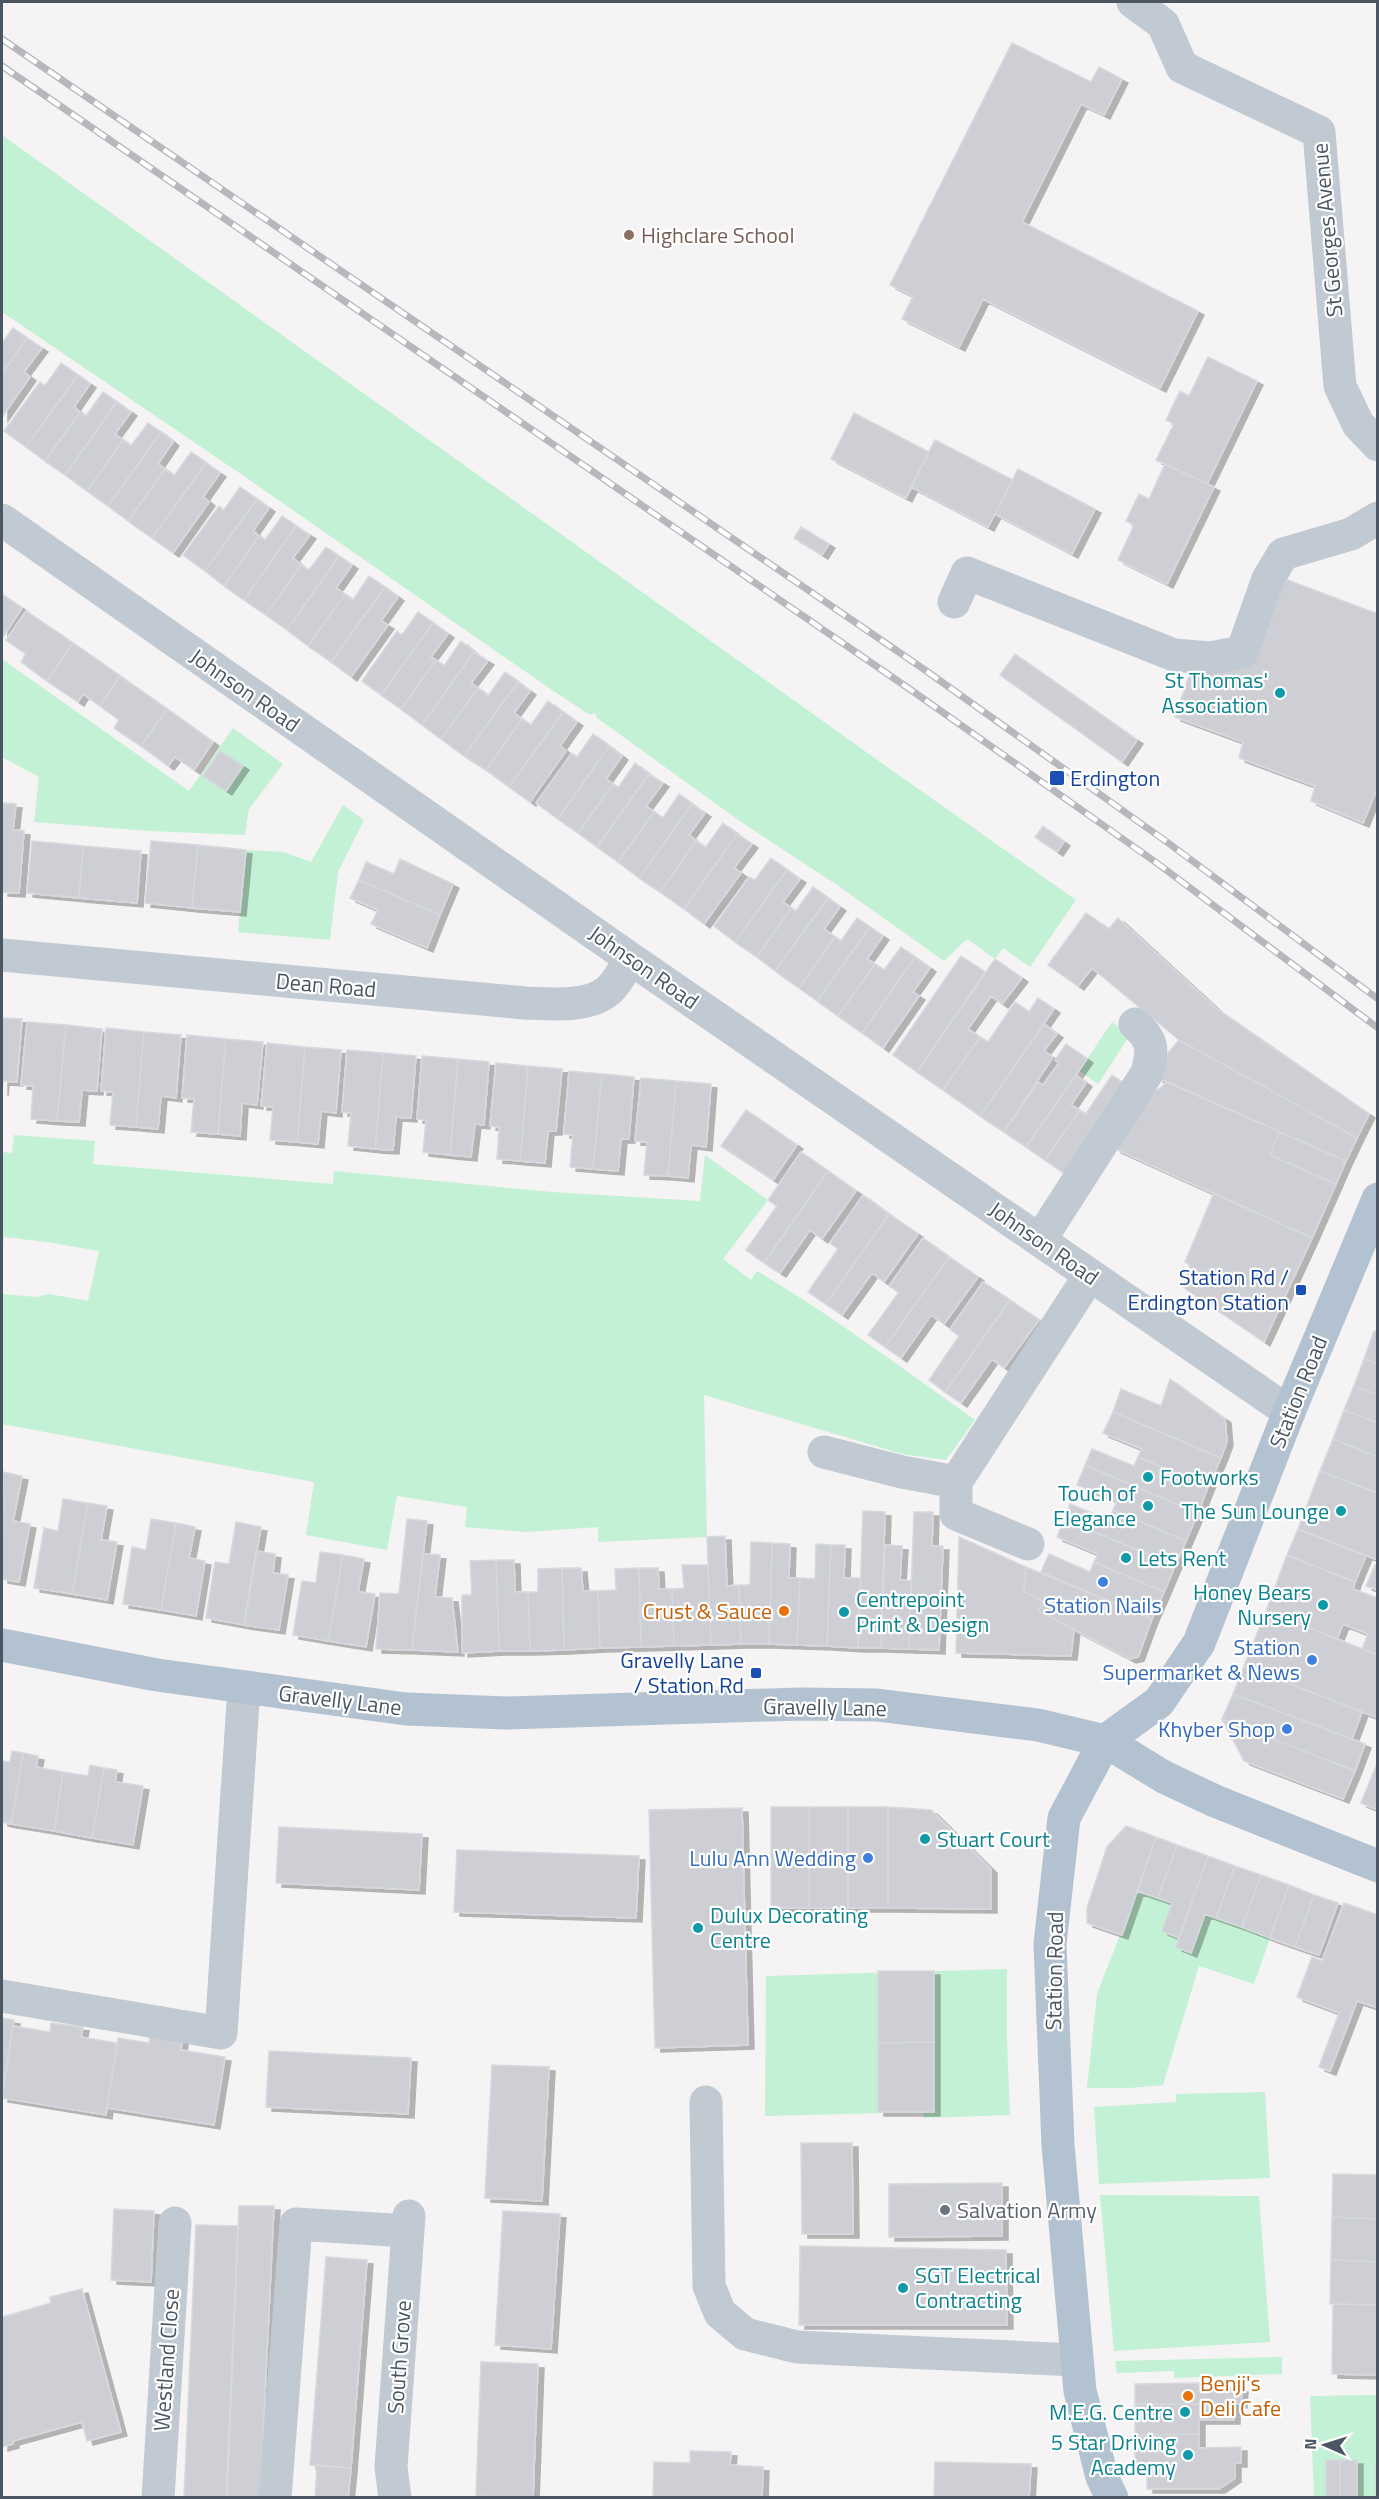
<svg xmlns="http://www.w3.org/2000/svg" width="1379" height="2499" viewBox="0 0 1379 2499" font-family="'Titillium Web',sans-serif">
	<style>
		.green { fill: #c3f1d5 }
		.building { fill: #cdcfd5; stroke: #d7d9de; stroke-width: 1.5; filter: url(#shadow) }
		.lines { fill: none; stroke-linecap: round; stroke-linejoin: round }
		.minor { stroke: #c1cad2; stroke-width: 33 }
		.major { stroke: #b3c2d1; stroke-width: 33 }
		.rail-casing { stroke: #b5b8bd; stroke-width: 7 }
		.rail { stroke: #fff; stroke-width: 4.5; stroke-dasharray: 14; stroke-linecap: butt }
		.education-dot { fill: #8d6e63; stroke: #fff; stroke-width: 2 }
		.culture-dot { fill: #0f9aa8; stroke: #fff; stroke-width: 2 }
		.transit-dot { fill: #1a4fb4; stroke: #fff; stroke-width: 2 }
		.shop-dot { fill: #3f7fe0; stroke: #fff; stroke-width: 2 }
		.food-dot { fill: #e8710a; stroke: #fff; stroke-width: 2 }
		.worship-dot { fill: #6b7280; stroke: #fff; stroke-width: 2 }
		.labels { text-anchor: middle; stroke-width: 4.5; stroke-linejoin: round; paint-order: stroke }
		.street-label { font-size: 22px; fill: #4a5661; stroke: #fff }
		.education-label { font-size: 22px; fill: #785e54; stroke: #fff; text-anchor: start }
		.culture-label { font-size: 22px; fill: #0d838f; stroke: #fff; text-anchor: end }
		.transit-label { font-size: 22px; fill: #164399; stroke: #fff; text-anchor: end }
		.shop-label { font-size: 22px; fill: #366cbe; stroke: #fff; text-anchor: end }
		.food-label { font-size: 22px; fill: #c56008; stroke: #fff; text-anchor: end }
		.worship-label { font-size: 22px; fill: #5b616d; stroke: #fff; text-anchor: start }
	</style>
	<defs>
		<filter id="shadow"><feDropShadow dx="6" dy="4" stdDeviation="0" flood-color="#0004"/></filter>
	</defs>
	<rect width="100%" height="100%" fill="#f5f3f3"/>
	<path class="green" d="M2,135l888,634 186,131 -46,67 -27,-19 -8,11 -28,-20 -23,22 -107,-76 -93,-61 -147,-106 -2,-5 -5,2 -44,-29 -308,-214 -236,-160z
		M2,659l187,132 44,-63 50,36 -34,45 -4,26 -95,-4 -116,-9 5,-45 -37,-20z
		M343,805l21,15 -26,52 -8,68 -92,-8 8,-82 38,2 27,10z
		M1112,1022l18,13 -32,49 -19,-13z
		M14,1135l81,6 -2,23 240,20 1,-13 218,21 148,9 5,-46 63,45 -45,59 28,21 6,-9c76,45 146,98 218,149l-29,40 -44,-6 -198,-59 3,142 -109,5v-15l-71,5 -62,-5 2,-20 -70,-11 -10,54 -81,-15 8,-53 -312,-58v-130l34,3 13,-3 39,7 11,-50 -52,-9 -43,-5 -2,18v-103l10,1z
		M1137,1891l35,12 -10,28 17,7 -3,9 15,6 14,-39 65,24 -16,46 -55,-18 -36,119 -34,3h-42l10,-94z
		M1007,1969v72l3,74 -86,3 -1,-6 -158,4 1,-140z
		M1265,2092l5,86 -171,6 -5,-77 82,-5v-8z
		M1100,2195l159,1 11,146 -156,9z
		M1282,2357v17l-108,4v-7l-57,2 -2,-12z
		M1377,2395l-1,102h-19v-37h-31v37h-12l-4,-101z"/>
	<path class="building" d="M1012,43l79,39 8,-15 23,12 -18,36 -23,-11 -59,118 176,89 -38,77 -177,-89 -24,48 -57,-28 11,-23 -23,-11z
		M13,328l14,10 -25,36v-31z
		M27,338l15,10 -18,24 6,5 -28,40v-43z
		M1208,357l49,24 -50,103 -51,-24 18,-36 -8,-4 14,-29 9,5z
		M61,363l17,12 -52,72 -22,-16 36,-49 5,4z
		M78,375l12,9 -16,23 6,5 -35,49 -19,-14z
		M103,392l14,10 -52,73 -20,-14 35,-49 6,4z
		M117,402l14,10 -16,22 8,6 -36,51 -22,-16z
		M854,413l75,39 -23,46 -75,-39z
		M148,423l13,9 -53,74 -21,-15 36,-51 8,6z
		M161,432l12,10 -15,22 7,5 -37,52 -20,-15z
		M935,440l78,40 -25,47 -77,-40z
		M191,452l15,11 -54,75 -24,-17 37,-52 9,7z
		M206,463l14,10 -17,24 6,5 -36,51 -21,-15z
		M1165,464l49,23 -47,97 -49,-24 16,-35 -8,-4 13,-27 10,5z
		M1018,469l77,40 -23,45 -77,-40z
		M240,487l17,12 -52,72 -22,-16 36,-49 5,4z
		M257,499l12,9 -16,23 6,5 -35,50 -19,-15z
		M282,516l14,10 -52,74 -20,-14 35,-50 6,4z
		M296,526l14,9 -17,23 8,7 -35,50 -22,-15z
		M801,527l28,17 -7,11 -28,-17z
		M326,547l13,9 -52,74 -21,-15 35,-50 8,5z
		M339,556l13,9 -16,23 9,6 -37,52 -21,-16z
		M369,576l16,11 -54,75 -23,-16 37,-52 8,6z
		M1285,579l93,35v172l-15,37 -52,-22 4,-15 -76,-28 4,-16 -68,-25 19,-56 25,8z
		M385,587l13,10 -17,24 7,4 -37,52 -20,-15z
		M2,594l20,14 -19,29 -1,-1z
		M26,611l47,32 -26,38 -26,-19 5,-8 -20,-14z
		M418,612l15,11 -52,72 -19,-14 35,-50 5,4z
		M433,623l15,11 -17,23 5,3 -35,49 -20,-14z
		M461,641l13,11 -52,73 -21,-16 35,-49 8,6z
		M73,643l47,33 -20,30 -17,-12 -5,8 -31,-21z
		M474,652l14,9 -17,22 7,5 -37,51 -19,-14z
		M1015,654l122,86 -15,22 -122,-87z
		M505,672l13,10 -54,74 -23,-17 37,-51 10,8z
		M120,676l47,33 -26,37 -27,-18 5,-8 -19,-14z
		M518,682l12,9 -16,22 8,6 -36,51 -22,-14z
		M548,701l15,11 -54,75 -23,-17 36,-51 9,6z
		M167,709l46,33 -19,28 -19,-13 -7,9 -27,-20z
		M563,712l14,10 -17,24 6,5 -36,51 -21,-15z
		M593,734l16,12 -51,73 -22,-16 36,-50 5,4z
		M609,746l13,10 -16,23 7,5 -35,49 -20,-14z
		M220,751l23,15 -17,25 -23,-15z
		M635,763l14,11 -52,73 -19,-14 35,-49 5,4z
		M649,774l14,9 -17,23 8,6 -36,50 -21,-15z
		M679,794l13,10 -53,74 -21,-16 36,-50 9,6z
		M2,803l14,1 -3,26 11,1 -5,62 -17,-1z
		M692,804l13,9 -16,22 7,6 -36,51 -21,-14z
		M723,823l14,11 -53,75 -24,-17 36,-51 10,6z
		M1043,826l21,16 -7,10 -22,-15z
		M737,834l15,10 -18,24 7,5 -37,51 -20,-15z
		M32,841l51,5 -4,52 -52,-5z
		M151,841l47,4 -6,63 -47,-5z
		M198,845l48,5 -6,62 -48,-4z
		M83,846l58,5 -4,52 -58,-5z
		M771,858l16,12 -52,72 -21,-16 35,-49 6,3z
		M400,859l53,25 -13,31 -81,-35 7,-18 28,12z
		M787,870l13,9 -17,23 8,6 -34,49 -22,-15z
		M359,880l81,35 -13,33 -56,-24 7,-14 -28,-12z
		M813,887l15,11 -53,73 -18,-14 34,-49 5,3z
		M828,898l12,9 -16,22 11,8 -36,51 -24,-17z
		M1086,913l23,16 9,-11 99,91 152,105 -12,24 -178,-98 -87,-72 -14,18 -30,-21z
		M857,918l13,9 -53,74 -18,-13 36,-51 6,4z
		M870,927l13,9 -16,23 8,5 -37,52 -21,-15z
		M901,947l14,10 -53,76 -24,-17 37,-52 9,6z
		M961,956l24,16 -68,100 -24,-17z
		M915,957l15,11 -17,24 6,4 -36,52 -21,-15z
		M995,959l27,19 -20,26 -11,-8 -23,33 12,8 -37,53 -26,-18z
		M1038,998l16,11 -74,107 -37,-26 37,-53 8,5 27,-40 14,10z
		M2,1018l20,1 -5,63 -14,-1 -1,11z
		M27,1022l39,3 -9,96 -26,-2 2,-33 -12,-1z
		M1044,1024l13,10 -13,17 9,6 -49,75 -24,-16z
		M66,1025l36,4 -5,62 -15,-1 -3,32 -22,-1z
		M106,1028l38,4 -8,95 -26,-2 3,-33 -12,-1z
		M144,1032l37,3 -5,63 -15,-2 -3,33 -22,-2z
		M187,1035l39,4 -8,95 -27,-2 3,-33 -12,-1z
		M226,1039l37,3 -6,63 -15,-2 -2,33 -22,-2z
		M1179,1040l178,98 -11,23 -189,-83 12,-26z
		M267,1043l38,4 -8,95 -27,-2 3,-33 -12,-1z
		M1066,1044l21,15 -61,88 -22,-15 34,-50 5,3 16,-22 -4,-3z
		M305,1047l36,3 -5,63 -15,-2 -3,33 -21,-2z
		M347,1050l36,3 -8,96 -27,-3 3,-33 -9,-1z
		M383,1053l33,3 -5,62 -15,-1 -3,33 -18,-1z
		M422,1056l36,3 -8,96 -27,-3 3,-32 -9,-1z
		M458,1059l31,3 -5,63 -9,-1 -4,33 -21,-2z
		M496,1063l32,3 -8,95 -23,-2 2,-32 -9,-1z
		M528,1066l34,3 -6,62h-8l-3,32 -25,-2z
		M569,1071l33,3 -9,95 -23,-2 3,-32 -9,-1z
		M602,1074l32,3 -5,62h-8l-3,32 -25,-2z
		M1076,1075l10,8 -15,22 9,5 -35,50 -19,-13z
		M1112,1075l14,10 -61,89 -20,-14 35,-50 5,5z
		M641,1078l35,3 -8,95 -24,-1 3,-33 -12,-1z
		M676,1081l35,3 -5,63 -15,-2 -3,33 -20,-2z
		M1168,1082l112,50 -10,23 66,29 -24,54 -197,-89 25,-47z
		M746,1110l51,35 -24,35 -52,-34z
		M1280,1132l66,29 -10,23 -66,-29z
		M801,1152l27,19 -64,92 -18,-13 31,-44 -9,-6z
		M828,1171l28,20 -34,48 -12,-9 -30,43 -16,-10z
		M1214,1193l98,45 -48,104 -81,-55 7,-22 -5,-3z
		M863,1195l26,19 -63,90 -18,-12 30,-43 -8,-6z
		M889,1214l29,20 -34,48 -12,-9 -30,42 -16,-11z
		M923,1238l26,19 -64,90 -17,-12 31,-43 -10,-6z
		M949,1257l29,20 -34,47 -13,-9 -30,43 -16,-11z
		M983,1282l27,18 -65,92 -16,-12 30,-44 -9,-7z
		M1010,1300l29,20 -35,48 -12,-9 -31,44 -16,-11z
		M1374,1331l4,1v32l-14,-5z
		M1364,1359l14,5v31l-24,-9z
		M1170,1379l55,40 2,23 -6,16 -108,-46 8,-23 40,17z
		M1354,1386l24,9v28l-34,-13z
		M1344,1410l34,13v34l-45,-18z
		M1113,1412l108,46 -13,29 -70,-30 4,-8 -39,-16z
		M1333,1439l45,18 -1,36 -57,-22z
		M1092,1449l42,17 4,-9 70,30 -10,26 -113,-48z
		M1085,1465l113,48 -12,28 -73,-31 4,-9 -40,-16z
		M1320,1471l58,22v67l-80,-31z
		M3,1472l19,4 -9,45 17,3 -11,58 -17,-3z
		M63,1499l25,4 -16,91 -38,-6 10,-60 14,3z
		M88,1503l19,3 -6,34 16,2 -10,58 -35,-6z
		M1070,1504l39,16 4,-10 73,31 -11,25 -111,-47z
		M863,1511l22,1 -4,136h-23z
		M914,1512h19l-1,34h11l-4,104 -30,-1z
		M151,1519l25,4 -15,87 -38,-6 9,-57 14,3z
		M407,1519l20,2 -15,129 -36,-1 4,-56 19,1z
		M1064,1519l111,47 -11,26 -70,-30 4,-8 -41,-17z
		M236,1522l25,5 -17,98 -38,-7 9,-56 14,2z
		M176,1523l19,4 -6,31 16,3 -9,55 -35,-6z
		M1298,1529l68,27 -11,26 -68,-27z
		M725,1536l2,50 12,-1 2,59 -30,1 -4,-108z
		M959,1537l67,30 -2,25 19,9 -5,10 36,18 -3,27 -115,-3z
		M751,1542l21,1 -3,101h-28l-2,-59h11z
		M772,1543l18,1 -1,34h11l-3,67 -28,-1z
		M816,1544l15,1 -4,101 -30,-1 3,-67 15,1z
		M831,1545h14l-1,33h17l-3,70 -31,-2z
		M885,1545l17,1 -2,34 11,1 -2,68 -28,-1z
		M256,1551l19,3 -2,19 15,2 -9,55 -35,-5z
		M320,1552l23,3 -15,86 -35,-6 9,-54 14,2z
		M423,1554l17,1 -5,42 17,1 6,54 -46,-2z
		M1049,1554l41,18 4,-10 70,30 -12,27 -111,-47z
		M343,1555l21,4 -6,33 17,2 -9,53 -38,-6z
		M1287,1555l68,27 -2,7 25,9v57l-16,-6 6,-15 -25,-10 -6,15 -71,-28z
		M496,1560l3,91 -37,2v-58h10l-2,-34z
		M496,1560h18l1,32h13l2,59h-31z
		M682,1565h26l3,80 -37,1 -2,-57 12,-1z
		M1375,1565l3,1v24l-12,-4z
		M1026,1567l126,52 -14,38 -8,2 -92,-48 5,-10 -19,-9z
		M562,1568h19l2,23h15l2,57 -36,2z
		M562,1568l2,82 -34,1 -2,-59h10v-23z
		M639,1568l2,79 -41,1 -2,-57 18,-1 -1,-21z
		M639,1568h19l1,21h13l2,57 -33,1z
		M1266,1611l112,44v63l-134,-52z
		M1244,1666l118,46 -10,27 -119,-45z
		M1233,1694l132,50 -10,27 -133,-52z
		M1222,1719l133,52 -12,28 -99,-38z
		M12,1751l11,2 -12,71 -9,-2v-61l8,1z
		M23,1753l15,3 -2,11 27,5 -9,59 -43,-7z
		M1378,1761v49l-17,-7z
		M90,1765l14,3 -12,70 -38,-7 9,-59 25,4z
		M104,1768l13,2 -2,12 28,4 -10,59 -41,-7z
		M771,1807h38v101h-38z
		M809,1807h39v101h-39z
		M848,1807h40v101h-40z
		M888,1807l43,3 60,59v40l-103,-1z
		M742,1808l6,237 -93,3 -6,-238z
		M1126,1826l30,11 -34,98 -35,-12v-15l20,-61z
		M279,1827l143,7 -3,56 -143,-7z
		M1156,1837l21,8 -19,53 -21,-7z
		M1177,1845l31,11 -29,82 -17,-7 10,-28 -14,-5z
		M457,1850l182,6 -3,62 -182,-6z
		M1208,1856l27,10 -19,52 -11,-4 -14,39 -15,-6z
		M1235,1866l26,9 -19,52 -26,-9z
		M1261,1875l28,10 -19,53 -28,-11z
		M1289,1885l25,10 -19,52 -25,-9z
		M1314,1895l24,8 -19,52 -24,-8z
		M1344,1903l34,12v93l-21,-7 -27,70 -11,-4 20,-54 -42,-16 15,-40 10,4z
		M878,1971h56v71l-56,1z
		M2,2018l12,2 -11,68h-1z
		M51,2023l32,4 -2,10 36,6 -11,72 -104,-17 11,-72 37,6z
		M150,2035l32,5 -1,10 44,7 -11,68 -107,-17 11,-70 31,5z
		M934,2042v70h-56v-69z
		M269,2051l142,7 -3,56 -142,-7z
		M492,2065l57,2 -7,134 -57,-3z
		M801,2143h51l1,91h-51z
		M1333,2174l45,1v44l-46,-2z
		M1002,2183v53l-113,1v-53z
		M239,2206h35l-14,292h-33z
		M114,2209l40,2 -3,71 -40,-2z
		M503,2211l57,3 -9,135 -56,-4z
		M1332,2217l46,2v43l-47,-2z
		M196,2225l42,1 -12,272h-42z
		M800,2246l206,4 1,75h-208z
		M326,2257l41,3 -16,208 -41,-3z
		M1331,2260l47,2v43l-48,-1z
		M82,2289l39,143 -34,9 -5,-19 -69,19v3l-11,3v-130l49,-14 -1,-6z
		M1333,2304l45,1v70l-46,-1z
		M481,2362l57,2 -5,134 -57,-2z
		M1200,2383v6l42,-1 -1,16h-106v-20z
		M1135,2404h99v16h-35v14l-64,1z
		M1199,2434v14l42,-1v16h-6v15l-16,11h-72v-22h-12v-32z
		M690,2451l41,1 -1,13 33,2 -1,31h-109l1,-36 36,1z
		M1376,2459l2,39h-10l8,-1z
		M1326,2460h14v38h-14z
		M1340,2460h17v37l11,1h-28z
		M935,2462l96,2 -2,34h-95z
		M317,2465l34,3 -3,30h-33z"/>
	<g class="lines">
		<path class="minor" d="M1133,2l30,22 19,43 137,65 21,254 18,38 20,21
			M2,520l629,439 658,453
			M954,602l13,-29 207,82 36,3 32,-6 26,-73 15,-25 68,-20 27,-16
			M2,955l523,48c24,1 65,5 84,-13 9,-8 15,-22 22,-31
			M1040,1240l107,-167c6,-24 7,-32 -12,-49
			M824,1452l78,20 54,10
			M1028,1544l-72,-30v-32l134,-207
			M2,1996l219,37 23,-345
			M706,2102l3,184 11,27 25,21 52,13 279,13
			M158,2498l17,-275
			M275,2498l21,-274 112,7
			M395,2498l-4,-31 18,-251"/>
		<path class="major" d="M2,1645l155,30 249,34 100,4 294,-9 77,1 161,20 67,16 59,36 51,24 163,65
			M1112,2498l-10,-21 -22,-86 -22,-246 -8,-201 14,-126 41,-77 54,-39 40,-59 90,-231 89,-213"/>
		<g class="rail-casing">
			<path id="rail" d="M2,39l923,631 242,172 211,157
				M2,66l909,624 243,171 224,167"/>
		</g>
		<use href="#rail" class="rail"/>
	</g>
	<circle class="education-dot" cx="629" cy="235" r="6"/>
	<g class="culture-dot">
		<circle cx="1280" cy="693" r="6"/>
		<circle cx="1148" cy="1477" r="6"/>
		<circle cx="1148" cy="1506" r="6"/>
		<circle cx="1341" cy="1511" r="6"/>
		<circle cx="1126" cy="1558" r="6"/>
		<circle cx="1323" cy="1605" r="6"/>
		<circle cx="844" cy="1612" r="6"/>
		<circle cx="925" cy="1839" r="6"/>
		<circle cx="698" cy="1928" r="6"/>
		<circle cx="903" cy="2288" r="6"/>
		<circle cx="1185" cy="2412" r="6"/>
		<circle cx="1188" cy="2455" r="6"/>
	</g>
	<g class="transit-dot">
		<rect x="1049" y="770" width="16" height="16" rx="3"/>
		<rect x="1295" y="1284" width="12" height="12" rx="3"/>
		<rect x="750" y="1667" width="12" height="12" rx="3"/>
	</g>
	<g class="shop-dot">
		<circle cx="1103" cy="1582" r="6"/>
		<circle cx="1312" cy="1660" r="6"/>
		<circle cx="1287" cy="1729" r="6"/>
		<circle cx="868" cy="1858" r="6"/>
	</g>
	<g class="food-dot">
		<circle cx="784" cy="1611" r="6"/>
		<circle cx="1188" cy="2396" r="6"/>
	</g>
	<circle class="worship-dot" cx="945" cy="2210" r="6"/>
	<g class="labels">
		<g class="street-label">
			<text transform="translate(1327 230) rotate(-95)" y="8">St Georges Avenue</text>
			<text transform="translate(245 690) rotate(35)" y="8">Johnson Road</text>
			<text transform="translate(644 967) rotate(35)" y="8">Johnson Road</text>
			<text transform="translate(326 985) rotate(5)" y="8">Dean Road</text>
			<text transform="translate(1044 1243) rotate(35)" y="8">Johnson Road</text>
			<text transform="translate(1298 1392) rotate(-68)" y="8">Station Road</text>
			<text transform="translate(340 1700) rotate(7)" y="8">Gravelly Lane</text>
			<text transform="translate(825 1707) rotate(1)" y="8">Gravelly Lane</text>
			<text transform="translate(1054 1971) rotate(-89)" y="8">Station Road</text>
			<text transform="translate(399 2357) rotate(-86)" y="8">South Grove</text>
			<text transform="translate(166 2360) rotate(-86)" y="8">Westland Close</text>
		</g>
		<g class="education-label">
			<text x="641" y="243">Highclare School</text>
		</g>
		<g class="culture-label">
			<text x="1268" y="688">St Thomas'<tspan x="1268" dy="25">Association</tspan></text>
			<text x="1160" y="1485" text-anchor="start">Footworks</text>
			<text x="1136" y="1501">Touch of<tspan x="1136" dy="25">Elegance</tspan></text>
			<text x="1329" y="1519">The Sun Lounge</text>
			<text x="1138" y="1566" text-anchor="start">Lets Rent</text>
			<text x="1311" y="1600">Honey Bears<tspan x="1311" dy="25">Nursery</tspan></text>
			<text x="856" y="1607" text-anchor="start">Centrepoint<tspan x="856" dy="25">Print &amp; Design</tspan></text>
			<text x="937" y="1847" text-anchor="start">Stuart Court</text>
			<text x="710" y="1923" text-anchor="start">Dulux Decorating<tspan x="710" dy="25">Centre</tspan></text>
			<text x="915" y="2283" text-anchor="start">SGT Electrical<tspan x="915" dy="25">Contracting</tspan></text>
			<text x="1173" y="2420">M.E.G. Centre</text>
			<text x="1176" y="2450">5 Star Driving<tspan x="1176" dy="25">Academy</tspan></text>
		</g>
		<g class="transit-label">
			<text x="1070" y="786" text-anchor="start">Erdington</text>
			<text x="1289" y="1285">Station Rd /<tspan x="1289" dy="25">Erdington Station</tspan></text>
			<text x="744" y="1668">Gravelly Lane<tspan x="744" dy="25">/ Station Rd</tspan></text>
		</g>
		<g class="shop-label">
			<text x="1103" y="1613" text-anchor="middle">Station Nails</text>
			<text x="1300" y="1655">Station<tspan x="1300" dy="25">Supermarket &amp; News</tspan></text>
			<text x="1275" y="1737">Khyber Shop</text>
			<text x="856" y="1866">Lulu Ann Wedding</text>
		</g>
		<g class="food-label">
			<text x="772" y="1619">Crust &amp; Sauce</text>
			<text x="1200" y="2391" text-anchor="start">Benji's<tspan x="1200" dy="25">Deli Cafe</tspan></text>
		</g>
		<g class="worship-label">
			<text x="957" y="2218">Salvation Army</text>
		</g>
	</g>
	<rect width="1379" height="2499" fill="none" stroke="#4a5661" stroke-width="6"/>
	<g transform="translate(1325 2445) rotate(273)" stroke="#ffffff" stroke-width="4.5" paint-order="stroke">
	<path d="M0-4.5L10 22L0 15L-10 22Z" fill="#4a5661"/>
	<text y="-9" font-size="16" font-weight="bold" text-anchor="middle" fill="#4a5661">N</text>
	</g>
</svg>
